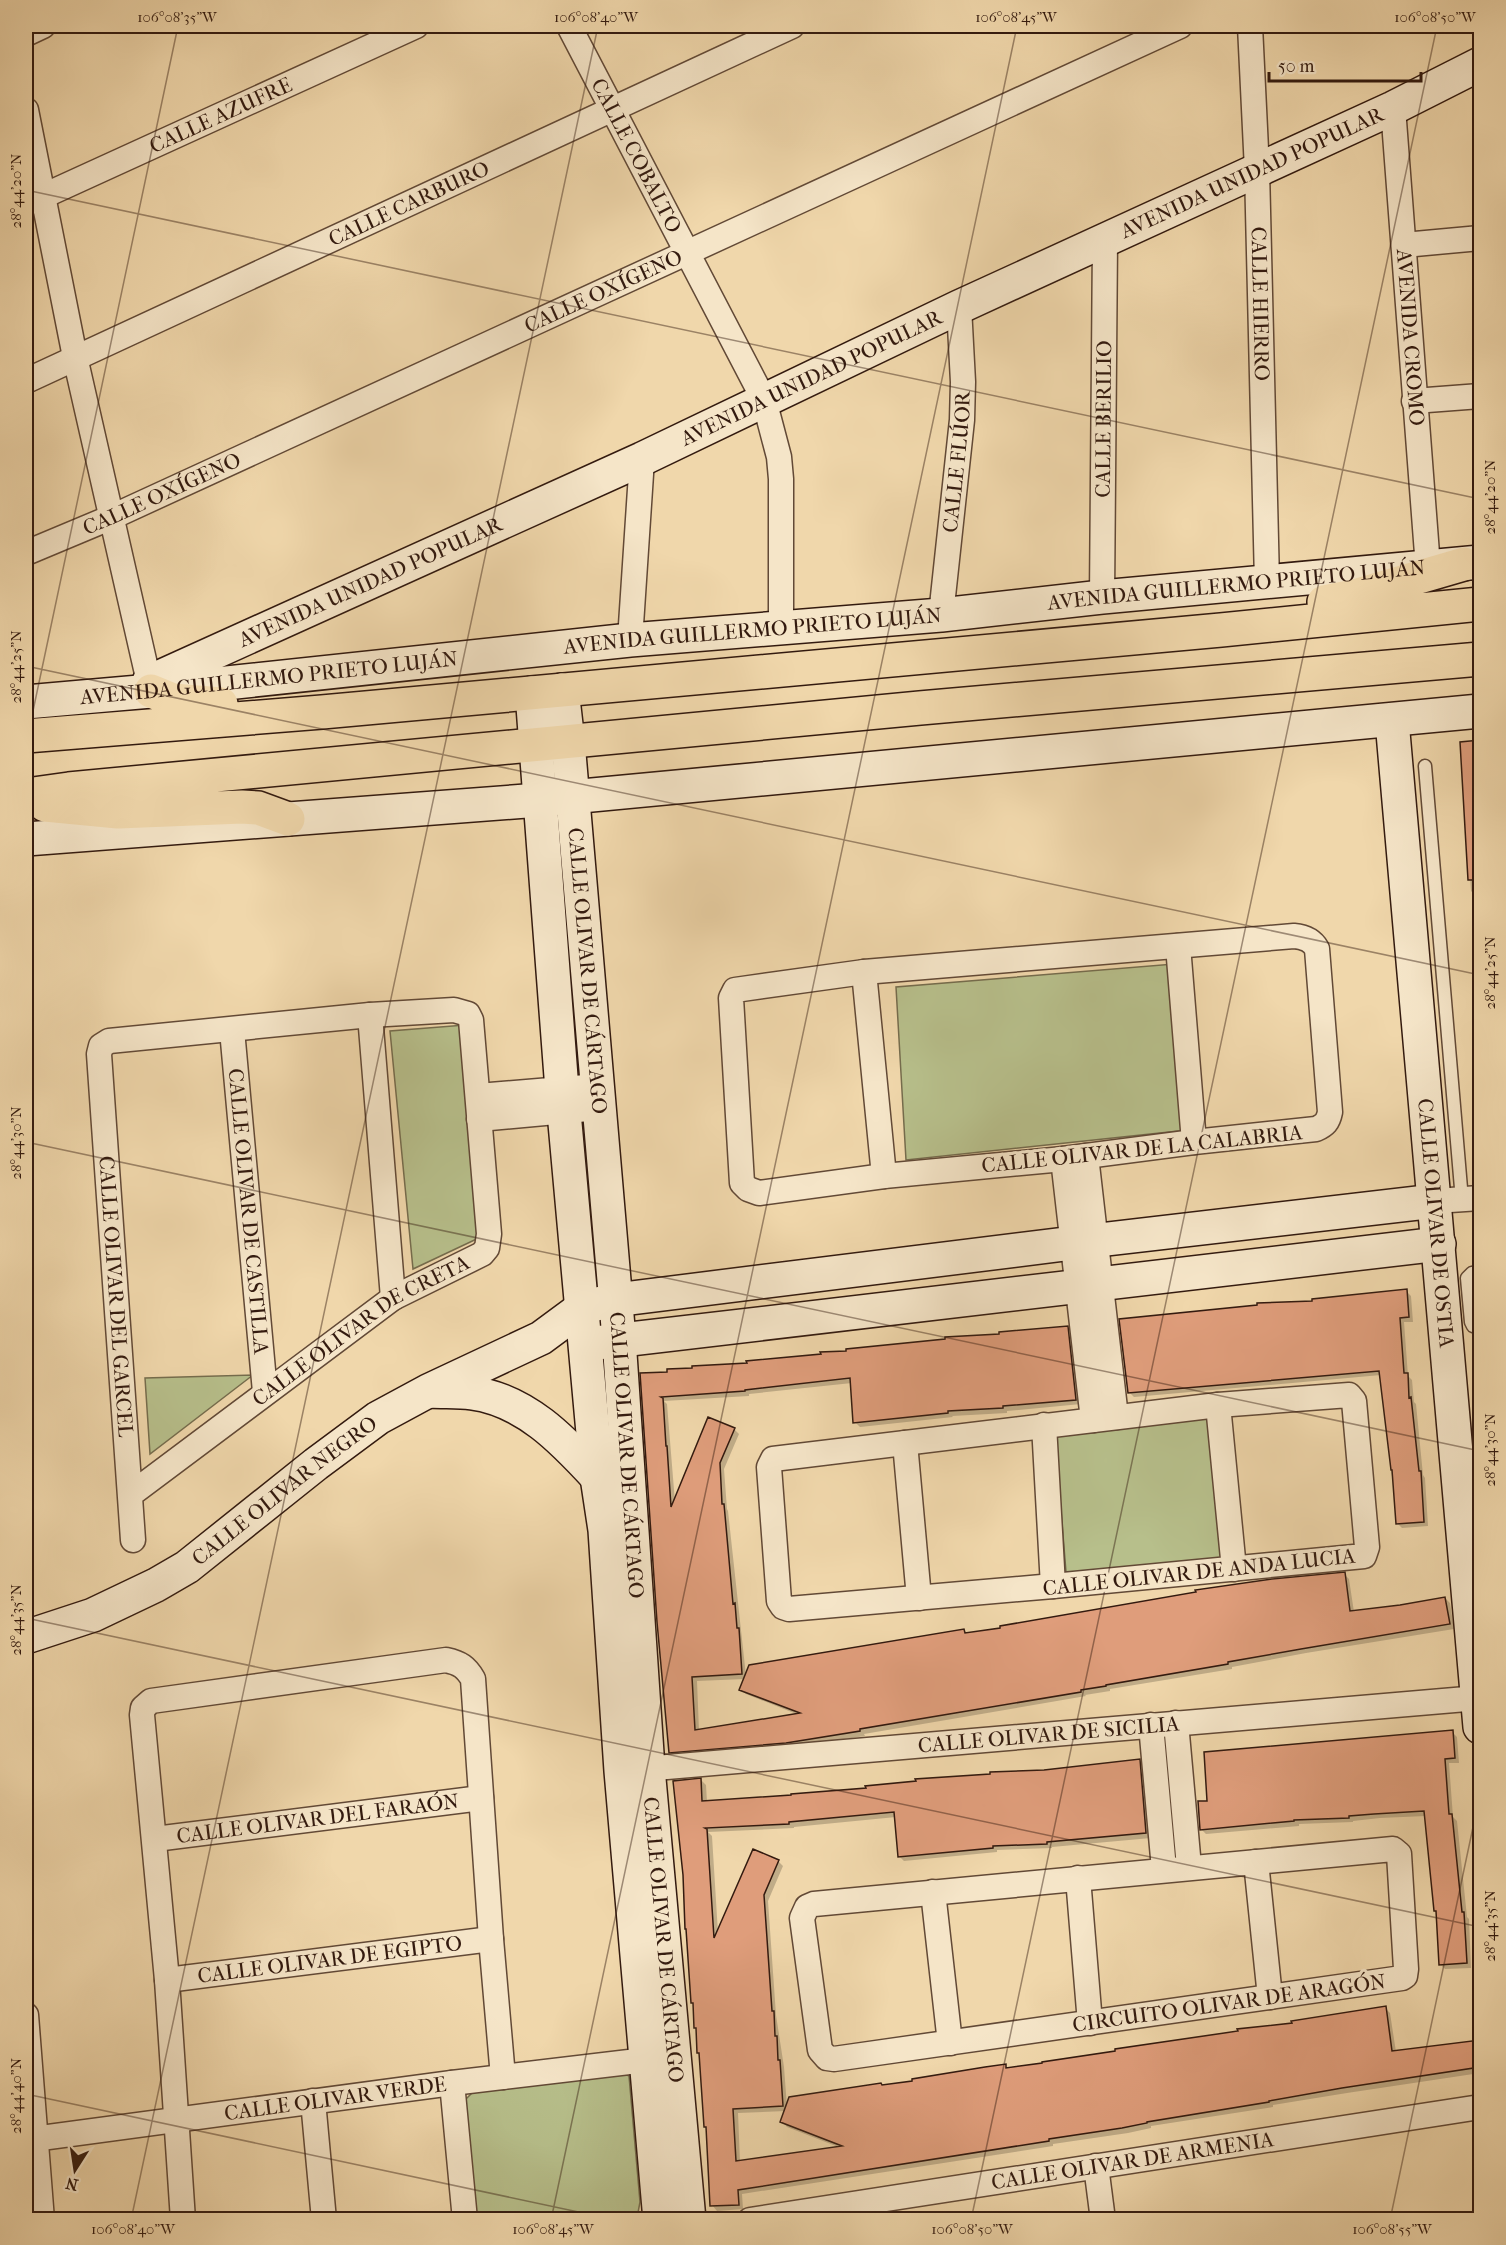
<svg xmlns="http://www.w3.org/2000/svg" width="1506" height="2245" viewBox="0 0 1506 2245" font-family="'IM FELL French Canon',serif">
	<style>
		.green { fill: #b7bf8b; stroke: #756c4d; stroke-width: 1.5 }
		.shadow { fill: #0003; fill-rule: evenodd }
		.building { fill: #df9d7b; stroke: #331a0f; stroke-width: 1.5 }
		.lines { fill: none; stroke-linecap: round; stroke-linejoin: round }
		.lane-casing { stroke: #624936; stroke-width: 15 }
		.street-casing { stroke: #624936; stroke-width: 27 }
		.secondary-casing { stroke: #331a0f; stroke-width: 36 }
		.primary-casing { stroke: #331a0f; stroke-width: 36 }
		.lane { stroke: #f5e5c8; stroke-width: 12 }
		.street { stroke: #f5e5c8; stroke-width: 24 }
		.secondary { stroke: #f5e5c8; stroke-width: 33 }
		.primary { stroke: #f0d7ab; stroke-width: 33 }
		.ticks { fill: none; stroke: #331a0f; stroke-width: 1.5; stroke-opacity: 0.45 }
		.labels { text-anchor: middle; stroke-width: 6; stroke-linejoin: round; paint-order: stroke }
		.street-label { font-size: 21px; fill: #331a0f; stroke: #f5e5c8 }
		.neatline { fill: none; stroke: #331a0f; stroke-width: 2 }
		.ticks-label { font-size: 15px; text-anchor: middle; fill: #331a0f }
	</style>
	<rect width="100%" height="100%" fill="#f0d7ab"/>
	<filter id="stains"><feTurbulence type="fractalNoise" baseFrequency=".00333" numOctaves="4"/><feColorMatrix values="0 0 0 0 .2 0 0 0 0 .09 0 0 0 0 .02 0 0 0 .5 -.17"/></filter>
	<radialGradient id="worn" r=".72"><stop offset=".6" stop-color="#630" stop-opacity="0"/><stop offset="1" stop-color="#630" stop-opacity=".3"/></radialGradient>
	<path class="green" d="M1174,964l14,166 -282,30 -10,-173z
		M465,1025l18,211 -70,33 -23,-238z
		M253,1375l-103,79 -5,-76z
		M1217,1406l16,163 -166,15 -13,-159z
		M620,2071l9,5 11,126 -3,16 -15,2 -147,-1 -10,-119 8,-8z"/>
	<path class="shadow" d="M1480,741v159l-9,-9 -9,-148z
		M1406,1291l5,5 2,26h-9l4,54 4,4 2,22 2,2 7,71 2,3 3,48 -26,2 -5,-5 -16,-148 -247,22 -5,-5 185,-90z
		M1067,1327l5,5 9,72 -74,7v2l-55,3 1,1 -93,10 -5,-5 -3,-39 -103,11v2l-85,5 3,3 8,98 59,-73 5,5 -15,35 3,40 1,2 18,165 218,-46 3,4 377,-60 5,5 5,33 91,-14 5,5 4,26 -148,24 -74,14v2l-122,20v2l-25,4 1,1 -222,38 1,2 -73,11 -116,10 -7,-7 -27,-375zM745,1679l-4,10 5,5 53,21 -100,16 -2,-50z
		M1452,1732l5,5 2,26h-10l4,54 4,4 10,96 2,2 2,49 -26,1 -5,-5 -3,-52 -11,-96 -46,2 -27,3v1l-54,2v2l-93,8 -5,-5 7,-27z
		M1139,1761l5,5 7,72 -99,9v1l-55,2v2l-93,9 -5,-5 -3,-39 -102,10v1l-86,4 4,4 6,97 60,-72 5,5 -15,35 8,114 8,52 3,40 96,-21 122,-20 4,3 284,-45 92,-16 5,5 6,39 46,-4 38,-7v32l-133,20 -74,12v2l-122,19v2l-23,5 -75,11v2l-311,48 1,15 -26,2 -5,-6 -5,-77 -9,-99 -5,-26 8,-223 5,5 1,17 160,-13zM786,2111l-4,10 5,6 54,21 -101,14 -2,-49z"/>
	<path class="building" d="M1480,740v140h-12l-8,-138z
		M1407,1289l2,28 -9,1 4,55h4l1,25 2,-1 8,74h2l3,51 -28,2 -4,-54h-1l-12,-99 -251,22 -9,-74 138,-14v-2l55,-2v-2z
		M1068,1326l8,74 -73,6v2l-55,3v2l-95,10 -3,-45 -105,12v1l-84,6 2,1 3,48h1l4,61 37,-90 27,11 -15,35 2,41h2l9,100 2,-1 2,25h2l3,46 -50,3 3,53 105,-17 -61,-23 10,-25 215,-36 1,4 35,-5v-2l196,-34 -1,-2 77,-11 73,-7 5,39 50,-6 45,-8 5,27 -149,25 -73,13v2l-122,21v1l-25,4v2l-221,37v2l-74,12 -117,10 -12,-131 -17,-249 27,-1v-3l25,-1v-2l55,-3 -1,-2 75,-7 -1,-2 26,-1v-2l99,-10v-2l54,-3v-2z
		M1453,1730l2,28 -10,1 4,55h3l10,98h2l3,51 -28,2 -3,-54h-2l-10,-100 -50,3 -25,2v2l-55,2v1l-94,9 -2,-29h9l-3,-49z
		M1140,1759l6,74 -99,9v2l-54,2v2l-95,9 -4,-45 -105,10v2l-84,4 2,1 7,109 39,-89 26,11 -15,35 8,116h2l1,25h2l1,24h2l3,46 -50,3 3,52 106,-15 -62,-24 9,-25 92,-14 1,2 30,-4v-2l73,-12 21,-3v4l36,-5v-1l73,-11v-2l123,-18 -1,-2 55,-6 -1,-2 95,-15 6,45 88,-11v27l-138,21 -73,13v1l-122,20v1l-25,5 -73,11v2l-311,49 1,15 -29,1 -4,-79h-2l-5,-74h-2l-1,-25h-2l-1,-25h-2l-5,-74h-1l-2,-54 -10,-94 28,-3 1,23 89,-6v-1l75,-6 -1,-2 51,-5 -1,-2 75,-5v-2l54,-2z"/>
	<g class="lines">
		<g class="lane-casing">
			<path id="lane" d="M1425,766l37,434
				M1480,1272l-8,1 -5,5 4,44 2,4 7,2"/>
		</g>
		<g class="street-casing">
			<g id="street">
				<path id="s1" d="M569,26l195,374 15,57 2,22v149"/>
				<path id="s2" d="M1250,26l7,144 10,412"/>
				<path d="M26,34l17,-8"/>
				<path id="s3" d="M1393,108l35,459"/>
				<path d="M26,110l49,247 74,325"/>
				<path id="s4" d="M26,204l390,-178"/>
				<path d="M1404,245l76,-7"/>
				<path id="s5" d="M26,381l766,-355"/>
				<path d="M1414,401l66,-5"/>
				<path id="s6" d="M26,553l86,-36 1068,-491"/>
				<path id="s7" d="M1102,597l3,-357"/>
				<path id="s8" d="M941,615l21,-195 1,-38 -4,-75"/>
				<path d="M630,640l12,-181"/>
				<path d="M1294,936c11,1 18,4 23,13l13,163c-2,10 -5,13 -14,17l-122,13 -131,17 -179,17 -125,17 -11,-4 -6,-6 -11,-185 4,-8 129,-18z"/>
				<path d="M1178,946l16,196"/>
				<path d="M864,972l20,204"/>
				<path d="M370,1015l23,283"/>
				<path id="s9" d="M232,1030l33,362"/>
				<path d="M478,1096l120,-10"/>
				<path d="M479,1119l120,-11"/>
				<path d="M1086,1156l30,261"/>
				<path d="M1063,1159l30,261"/>
				<path d="M1435,1201l45,-3"/>
				<path d="M1349,1395l5,6 13,146 -3,9 -311,30 -264,23 -6,-2 -4,-6 -10,-134 4,-8 445,-54z"/>
				<path d="M1218,1405l16,164"/>
				<path d="M1044,1425l9,161"/>
				<path d="M905,1443l14,155"/>
				<path id="s10" d="M130,1495l263,-197 89,-44 5,-6 2,-14 -18,-214 -3,-6 -14,-4 -84,5 -261,26 -8,5 -2,8 34,486"/>
				<path d="M1176,1723l13,144"/>
				<path d="M1151,1725l13,144"/>
				<path id="s11" d="M632,1770l846,-72"/>
				<path id="s12" d="M155,1839l326,-41"/>
				<path d="M1393,1849l6,5 7,115 -1,7 -3,2 -568,81 -7,-1 -7,-8 -18,-132 5,-11 7,-3z"/>
				<path d="M1256,1862l14,135"/>
				<path d="M1078,1878l12,145"/>
				<path d="M933,1892l17,151"/>
				<path id="s13" d="M167,1980l324,-41"/>
				<path d="M26,2015l16,205"/>
				<path d="M452,2083l13,137"/>
				<path d="M313,2101l11,119"/>
				<path id="s14" d="M26,2140l426,-57 194,-23"/>
				<path d="M1096,2166l7,54"/>
				<path d="M183,2220l-16,-240 -25,-265 1,-7 8,-7 295,-41c14,3 20,7 27,19l18,260 12,138"/>
				<path id="s15" d="M750,2220l730,-113"/>
			</g>
		</g>
		<g class="secondary-casing">
			<g id="secondary">
				<path id="s16" d="M562,690l6,52 51,597 29,429 41,452"/>
				<path id="s17" d="M151,691l-2,-9 493,-223 317,-152 434,-199 87,-44"/>
				<path d="M532,693l30,397 35,387 8,53 16,241 39,449"/>
				<path id="s18" d="M26,702l125,-11 479,-51 311,-25 161,-18 378,-35"/>
				<path id="s19" d="M1392,721l88,1006"/>
				<path d="M26,839l513,-39 941,-89"/>
				<path d="M596,1343l843,-99"/>
				<path d="M430,1391c14,1 28,0 42,2 53,7 91,47 125,84"/>
				<path id="s20" d="M26,1637l67,-22 63,-30 31,-18 129,-103 62,-46 50,-27 113,-53 42,-31 32,-7 458,-57 362,-42"/>
			</g>
		</g>
		<g class="primary-casing">
			<path id="primary" d="M1324,602l30,-6 110,-32
				M151,691l22,9 48,4
				M26,736l296,-24 899,-82 259,-26
				M26,795l43,-6 851,-81 560,-49
				M45,805l73,7 124,-5 16,1 30,11"/>
		</g>
		<use href="#lane" class="lane"/>
		<use href="#street" class="street"/>
		<use href="#secondary" class="secondary"/>
		<use href="#primary" class="primary"/>
	</g>
	<path class="ticks" d="M26,190l1454,309M26,666l1454,309M26,744l152,-718M26,1142l1454,309M26,1618l1454,309M26,2094l590,126M131,2220l467,-2194M551,2220l466,-2194M971,2220l466,-2194M1390,2220l90,-426"/>
	<g class="labels">
		<g class="street-label">
			<text dy="7" stroke="none"><textPath href="#s4" startOffset="214">CALLE AZUFRE</textPath></text>
			<text dy="7" stroke="none"><textPath href="#s1" startOffset="146">CALLE COBALTO</textPath></text>
			<text dy="7" stroke="none"><textPath href="#s17" startOffset="1224">AVENIDA UNIDAD POPULAR</textPath></text>
			<text dy="7" stroke="none"><textPath href="#s5" startOffset="422">CALLE CARBURO</textPath></text>
			<text dy="7" stroke="none"><textPath href="#s6" startOffset="634">CALLE OXÍGENO</textPath></text>
			<text dy="7" stroke="none"><textPath href="#s2" startOffset="278">CALLE HIERRO</textPath></text>
			<text dy="7" stroke="none"><textPath href="#s3" startOffset="230">AVENIDA CROMO</textPath></text>
			<text dy="7" stroke="none"><textPath href="#s17" startOffset="738">AVENIDA UNIDAD POPULAR</textPath></text>
			<text dy="7" stroke="none"><textPath href="#s7" startOffset="178">CALLE BERILIO</textPath></text>
			<text dy="7" stroke="none"><textPath href="#s8" startOffset="154">CALLE FLÚOR</textPath></text>
			<text dy="7" stroke="none"><textPath href="#s6" startOffset="148">CALLE OXÍGENO</textPath></text>
			<text dy="7" stroke="none"><textPath href="#s17" startOffset="252">AVENIDA UNIDAD POPULAR</textPath></text>
			<text dy="7" stroke="none"><textPath href="#s18" startOffset="1216">AVENIDA GUILLERMO PRIETO LUJÁN</textPath></text>
			<text dy="7" stroke="none"><textPath href="#s18" startOffset="730">AVENIDA GUILLERMO PRIETO LUJÁN</textPath></text>
			<text dy="7" stroke="none"><textPath href="#s18" startOffset="244">AVENIDA GUILLERMO PRIETO LUJÁN</textPath></text>
			<text dy="7" stroke="none"><textPath href="#s16" startOffset="282">CALLE OLIVAR DE CÁRTAGO</textPath></text>
			<text transform="translate(1142 1149) rotate(-6)" y="7">CALLE OLIVAR DE LA CALABRIA</text>
			<text dy="7" stroke="none"><textPath href="#s9" startOffset="182">CALLE OLIVAR DE CASTILLA</textPath></text>
			<text dy="7" stroke="none"><textPath href="#s19" startOffset="504">CALLE OLIVAR DE OSTIA</textPath></text>
			<text dy="7" stroke="none"><textPath href="#s10" startOffset="1293">CALLE OLIVAR DEL GARCEL</textPath></text>
			<text dy="7" stroke="none"><textPath href="#s10" startOffset="284">CALLE OLIVAR DE CRETA</textPath></text>
			<text dy="7" stroke="none"><textPath href="#s16" startOffset="768">CALLE OLIVAR DE CÁRTAGO</textPath></text>
			<text dy="7" stroke="none"><textPath href="#s20" startOffset="300">CALLE OLIVAR NEGRO</textPath></text>
			<text transform="translate(1199 1572) rotate(-6)" y="7">CALLE OLIVAR DE ANDA LUCIA</text>
			<text dy="7" stroke="none"><textPath href="#s11" startOffset="418">CALLE OLIVAR DE SICILIA</textPath></text>
			<text dy="7" stroke="none"><textPath href="#s12" startOffset="164">CALLE OLIVAR DEL FARAÓN</textPath></text>
			<text dy="7" stroke="none"><textPath href="#s16" startOffset="1254">CALLE OLIVAR DE CÁRTAGO</textPath></text>
			<text dy="7" stroke="none"><textPath href="#s13" startOffset="164">CALLE OLIVAR DE EGIPTO</textPath></text>
			<text transform="translate(1229 2003) rotate(-8)" y="7">CIRCUITO OLIVAR DE ARAGÓN</text>
			<text dy="7" stroke="none"><textPath href="#s14" startOffset="312">CALLE OLIVAR VERDE</textPath></text>
			<text dy="7" stroke="none"><textPath href="#s15" startOffset="387">CALLE OLIVAR DE ARMENIA</textPath></text>
		</g>
	</g>
	<rect width="1506" height="2245" fill="none" stroke="#f0d7ab" stroke-width="66"/>
	<g transform="translate(75 2170) rotate(192)" stroke="#f5e5c8" stroke-width="4.5" paint-order="stroke">
	<path d="M0-4.5L10 22L0 15L-10 22Z" fill="#331a0f"/>
	<text y="-9" font-size="16" font-weight="bold" text-anchor="middle" fill="#331a0f">N</text>
	</g>
	<path d="M1269 72v9h152v-9" fill="none" stroke="#331a0f" stroke-width="3"/>
	<text x="1278" y="72" font-size="18" fill="#331a0f" stroke="#f5e5c8" stroke-width="4.5" paint-order="stroke">50 m</text>
	<rect x="33" y="33" width="1440" height="2179" class="neatline"/>
	<g class="ticks-label">
		<text x="177" y="22">106°08'35"W</text>
		<text x="596" y="22">106°08'40"W</text>
		<text x="1016" y="22">106°08'45"W</text>
		<text x="1435" y="22">106°08'50"W</text>
		<text transform="translate(16 191) rotate(-90)" y="5">28°44'20"N</text>
		<text transform="translate(1490 497) rotate(-90)" y="5">28°44'20"N</text>
		<text transform="translate(16 667) rotate(-90)" y="5">28°44'25"N</text>
		<text transform="translate(1490 973) rotate(-90)" y="5">28°44'25"N</text>
		<text transform="translate(16 1143) rotate(-90)" y="5">28°44'30"N</text>
		<text transform="translate(1490 1450) rotate(-90)" y="5">28°44'30"N</text>
		<text transform="translate(16 1620) rotate(-90)" y="5">28°44'35"N</text>
		<text transform="translate(1490 1926) rotate(-90)" y="5">28°44'35"N</text>
		<text transform="translate(16 2096) rotate(-90)" y="5">28°44'40"N</text>
		<text x="133" y="2234">106°08'40"W</text>
		<text x="553" y="2234">106°08'45"W</text>
		<text x="972" y="2234">106°08'50"W</text>
		<text x="1392" y="2234">106°08'55"W</text>
	</g>
	<rect width="100%" height="100%" filter="url(#stains)"/>
	<rect width="100%" height="100%" fill="url(#worn)"/>
</svg>
